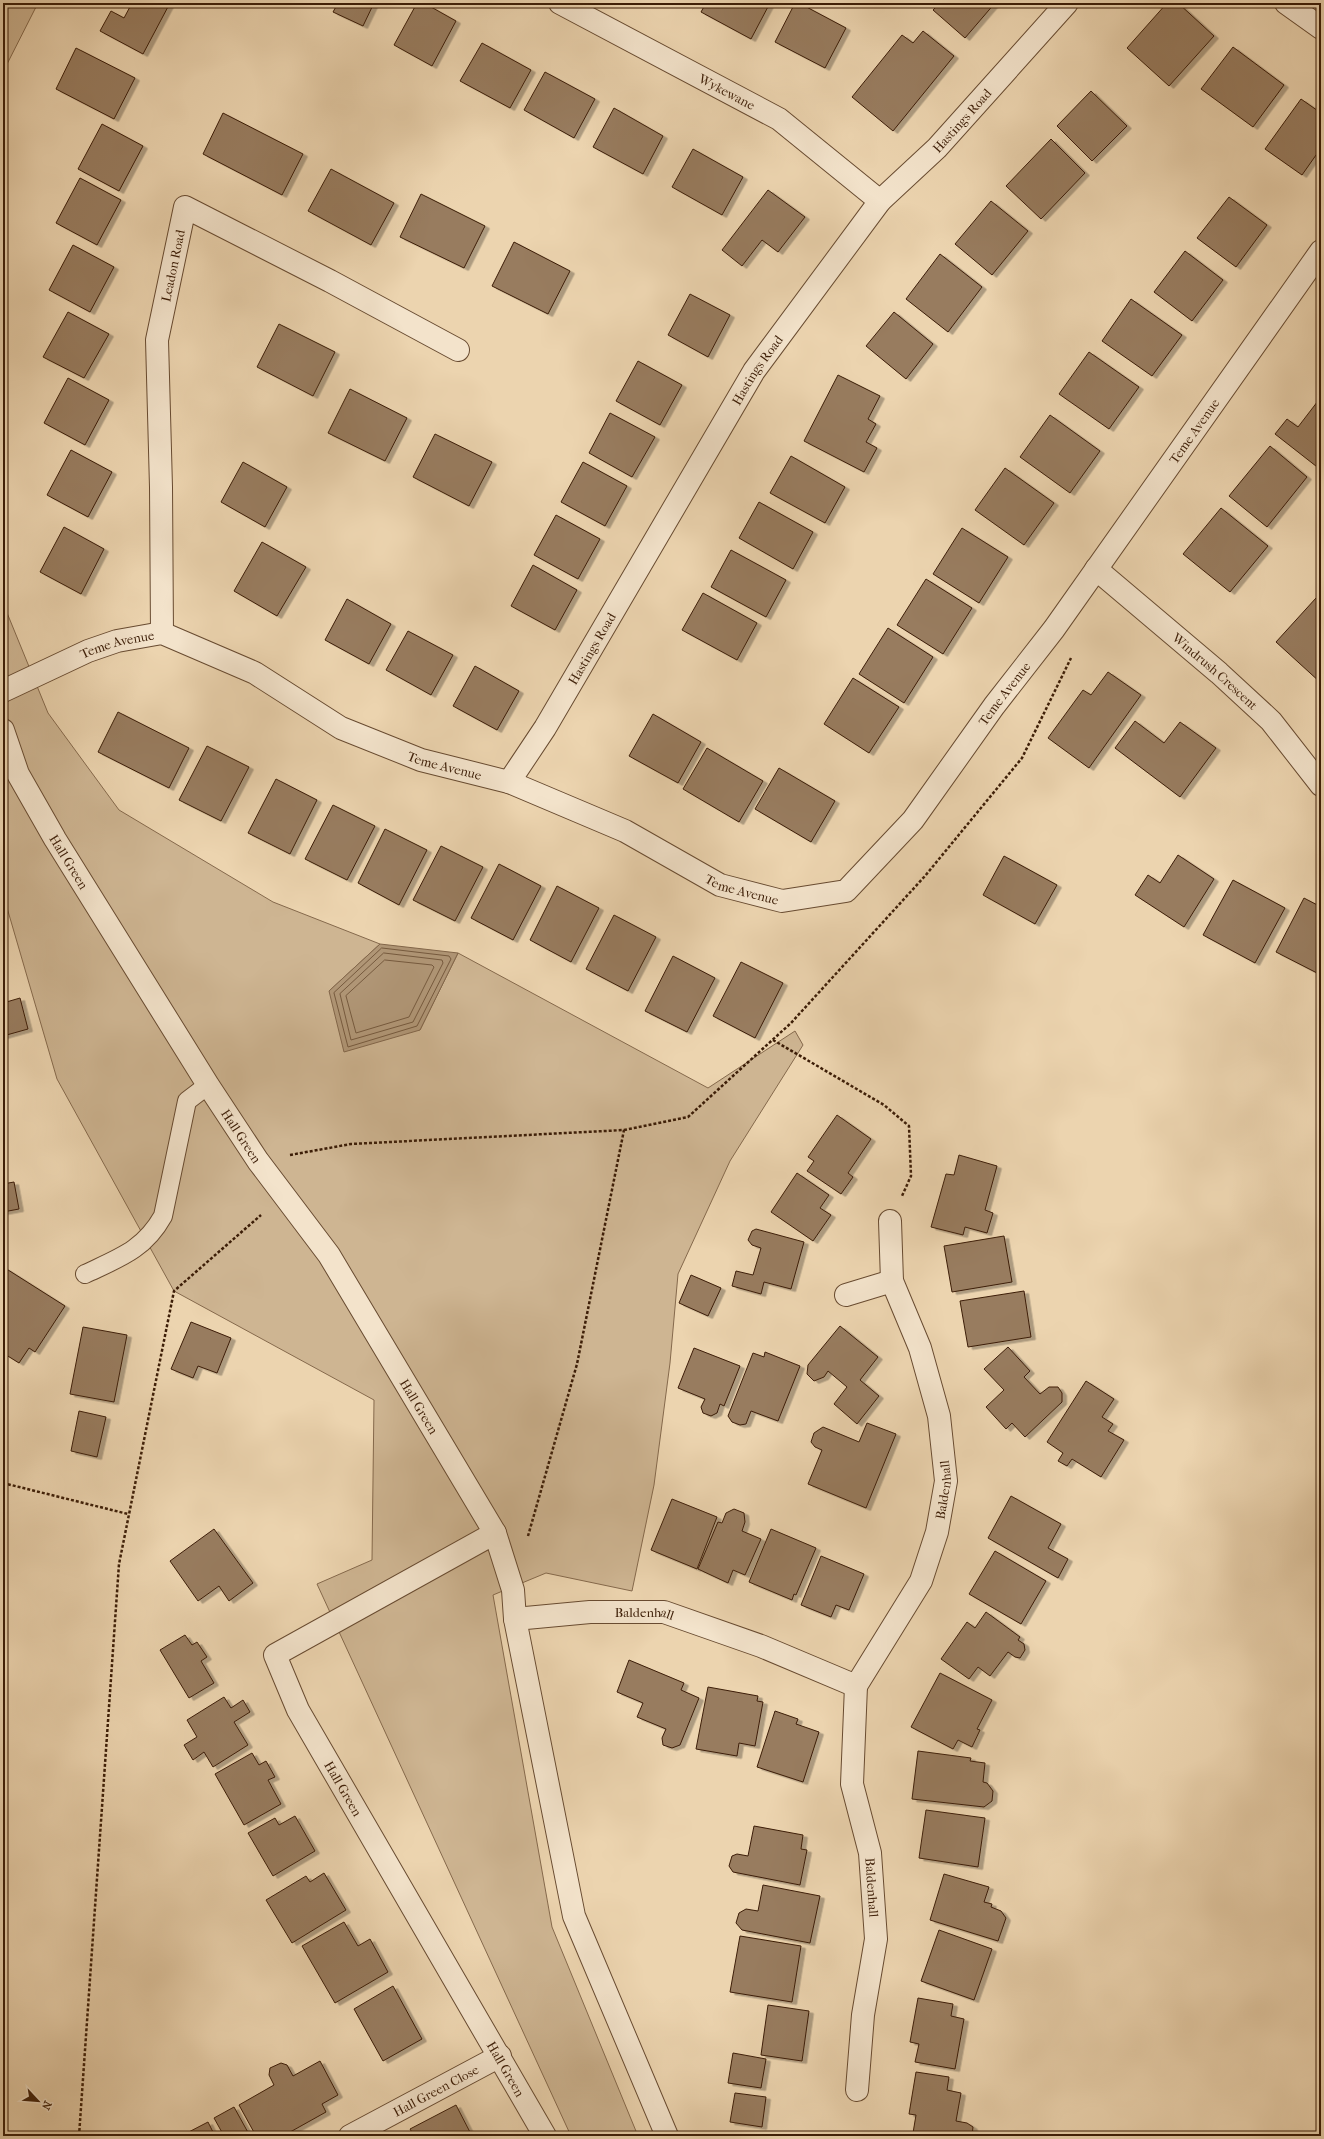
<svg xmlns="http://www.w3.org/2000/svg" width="1324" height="2139" viewBox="0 0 1324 2139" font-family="'IM FELL French Canon',serif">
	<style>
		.green { fill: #ceb592; stroke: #85694c }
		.water { fill: #b09676; stroke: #82664a }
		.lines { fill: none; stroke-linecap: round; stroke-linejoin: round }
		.shore { stroke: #765a3e; stroke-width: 1 }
		.building { fill: #987c5e; stroke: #3c1d07; filter: url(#shadow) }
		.lane-casing { stroke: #684b31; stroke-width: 20 }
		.street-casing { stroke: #684b31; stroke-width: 24 }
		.path { stroke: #3c1d07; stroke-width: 2.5; stroke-dasharray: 3 2; stroke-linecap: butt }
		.lane { stroke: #f3e3cb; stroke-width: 18 }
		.street { stroke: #f3e3cb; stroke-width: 22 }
		.labels { text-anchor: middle; stroke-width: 4; stroke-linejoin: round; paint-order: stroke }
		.street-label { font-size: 13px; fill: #3c1d07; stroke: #f3e3cb }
	</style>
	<defs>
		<filter id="shadow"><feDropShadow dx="4.5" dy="2.5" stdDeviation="0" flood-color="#0004"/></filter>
	</defs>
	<rect width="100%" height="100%" fill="#ecd4af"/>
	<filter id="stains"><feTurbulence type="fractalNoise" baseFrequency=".005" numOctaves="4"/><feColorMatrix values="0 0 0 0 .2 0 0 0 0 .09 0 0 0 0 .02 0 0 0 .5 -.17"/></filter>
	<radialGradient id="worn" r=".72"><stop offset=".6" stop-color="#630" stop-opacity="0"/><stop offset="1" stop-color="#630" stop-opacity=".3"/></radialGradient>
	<path class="green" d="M3,3h35l-35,69z
		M3,603l45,110 71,97 154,92 107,42 -51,47 91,39 38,-77 250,135 87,-57 8,14 -73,116 -52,113 -8,89 -16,122 -22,106 -86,-18 -53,22 59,332 86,209h-67l-254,-552 55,-24 2,-160 -200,-109 -117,-212 -54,-185z"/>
	<path class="water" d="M380,944l78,9 -38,77 -76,22 -15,-61z"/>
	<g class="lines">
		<path class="shore" d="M382,948l67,8 2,3 -34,67 -69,21 -14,-54z
			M384,953l58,7 1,3 -30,59 -62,18 -11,-46z
			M385,960l47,5 2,2 -25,50 -53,16 -10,-37z"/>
	</g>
	<path class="building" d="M132,3h38l-27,51 -43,-23 11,-20 13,7z
		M338,3h36l-11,23 -30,-14z
		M417,3h7l32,18 -24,45 -38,-21z
		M706,3h64l-19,36 -50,-27z
		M795,3h4l47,25 -21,40 -50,-26z
		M940,3h55l-30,35 -32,-28z
		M1167,3h11l36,33 -45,50 -42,-38z
		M923,31l31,25 -61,75 -41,-34 50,-62 11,8z
		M482,43l49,27 -21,38 -50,-27z
		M1233,47l51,38 -31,42 -52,-38z
		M76,48l59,30 -21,41 -58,-30z
		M545,72l50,27 -21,39 -50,-28z
		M1091,91l36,35 -35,35 -35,-35z
		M1301,99l20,14v35l-19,27 -37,-26z
		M614,108l49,28 -20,38 -50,-27z
		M223,113l80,41 -21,41 -79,-41z
		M102,124l41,22 -24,45 -41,-22z
		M1051,139l34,34 -44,46 -35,-33z
		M693,149l50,28 -21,38 -50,-28z
		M331,169l63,34 -23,42 -63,-34z
		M80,178l41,22 -24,45 -41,-22z
		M768,190l37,27 -27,35 -16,-12 -20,26 -20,-16z
		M421,194l64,32 -21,42 -64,-31z
		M1229,197l38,28 -31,42 -39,-29z
		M991,201l37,30 -36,44 -37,-31z
		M514,242l56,29 -22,43 -56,-28z
		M73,245l41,22 -24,45 -41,-22z
		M1185,251l38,29 -31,41 -38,-29z
		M940,254l42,33 -34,45 -42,-33z
		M690,294l40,21 -22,42 -40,-22z
		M1131,299l51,36 -30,41 -50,-35z
		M68,312l41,22 -25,44 -41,-21z
		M894,312l39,32 -27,35 -40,-33z
		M279,324l56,28 -22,44 -56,-29z
		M1089,352l50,35 -30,42 -50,-35z
		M638,361l44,24 -22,40 -44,-24z
		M838,375l42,21 -12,23 8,5 -10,18 11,6 -13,24 -60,-31z
		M68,378l41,22 -24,45 -41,-22z
		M350,389l57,29 -22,43 -57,-28z
		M1321,397v73l-46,-36 12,-15 11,8z
		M610,413l45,24 -23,40 -43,-24z
		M1050,415l50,36 -30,42 -50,-36z
		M435,434l57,28 -23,44 -56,-29z
		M1270,446l37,31 -40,50 -38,-31z
		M71,450l41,22 -24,45 -41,-22z
		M791,456l54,31 -20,36 -55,-30z
		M243,462l44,25 -22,40 -44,-25z
		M583,462l44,24 -22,40 -44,-24z
		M1005,468l49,35 -30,42 -49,-35z
		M759,502l54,30 -20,37 -54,-31z
		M1221,508l47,38 -38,46 -47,-38z
		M556,515l44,24 -22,40 -44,-24z
		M64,527l40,22 -23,45 -41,-22z
		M962,528l46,29 -29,46 -46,-29z
		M262,542l44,25 -29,49 -43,-25z
		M731,550l55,30 -20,37 -55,-30z
		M533,565l44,25 -22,40 -44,-24z
		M926,579l46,29 -29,46 -46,-29z
		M703,593l54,30 -20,37 -55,-30z
		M1316,598l5,4v81l-45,-41z
		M347,599l44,25 -22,40 -44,-24z
		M888,628l45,29 -29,46 -45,-29z
		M408,631l45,24 -22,40 -45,-25z
		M475,666l44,25 -22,39 -44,-24z
		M1108,672l33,23 -52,73 -41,-30 35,-48 8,5z
		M853,678l46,29 -30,46 -45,-29z
		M118,712l71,36 -20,40 -71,-36z
		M653,714l48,28 -23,41 -49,-27z
		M1135,721l29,22 16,-21 36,26 -36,49 -65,-49z
		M207,746l42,21 -28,54 -42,-21z
		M707,748l56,33 -24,41 -56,-33z
		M779,768l56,33 -24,41 -56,-33z
		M276,779l41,21 -27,54 -42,-21z
		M333,805l42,21 -28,54 -42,-21z
		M385,829l42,21 -28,55 -41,-22z
		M441,846l42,21 -28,54 -42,-21z
		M1178,855l36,24 -30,48 -49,-32 13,-20 12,8z
		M1004,856l53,29 -22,39 -52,-29z
		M499,864l42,22 -28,54 -42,-22z
		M1233,880l52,28 -30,55 -52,-28z
		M557,886l42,22 -28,54 -41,-22z
		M1304,898l17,9v59l-4,7 -41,-21z
		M614,915l42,22 -28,54 -42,-22z
		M673,956l42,22 -28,54 -42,-21z
		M741,962l42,21 -28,55 -42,-22z
		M20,998l8,31 -25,7v-33z
		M837,1115l34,24 -23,34 5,4 -12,17 -34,-23 7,-10 -6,-4z
		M959,1155l38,11 -12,44 8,3 -6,20 -22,-6 -2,8 -32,-8 15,-53 8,1z
		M797,1173l32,22 -9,13 11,7 -18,26 -42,-29z
		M14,1182l5,27 -16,3v-28z
		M756,1229l48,13 -13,47 -27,-7 -3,12 -29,-8 4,-15 17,4 8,-27 -9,-3 -4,-5 4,-9z
		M1004,1236l8,46 -60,10 -8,-46z
		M5,1268l60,38 -30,46 -6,-4 -10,15 -16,-10v-81z
		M691,1275l30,13 -13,28 -29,-13z
		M1024,1291l7,46 -63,10 -8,-46z
		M191,1322l40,16 -14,35 -19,-7 -5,12 -22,-9z
		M840,1326l38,31 -18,23 19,16 -22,28 -23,-20 13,-17 -19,-16 -4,6 -10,4 -7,-7 1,-9z
		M83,1327l44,8 -13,67 -44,-8z
		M1008,1347l22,24 -6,6 16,17 9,-7h9l4,6v9l-37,35 -13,-14 -6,6 -20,-22 18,-17 -20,-21z
		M694,1348l46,18 -16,40 -4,-2 -3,9 -6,3 -8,-3 -2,-6 4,-8 -27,-11z
		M765,1352l35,14 -22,55 -27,-10 -5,13 -6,1 -8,-3 -4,-6 25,-63 11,4z
		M1086,1381l28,18 -12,18 11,7 -5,7 16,9 -23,37 -29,-18 -5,7 -9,-5 5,-8 -16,-11z
		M79,1411l27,6 -9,40 -26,-6z
		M867,1423l29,11 -30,74 -58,-24 14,-34 -7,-3 -4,-5 3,-9 9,-6 36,15z
		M1011,1496l50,28 -13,24 20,11 -10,19 -70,-40z
		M672,1499l45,18 -20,52 -46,-19z
		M734,1509l10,4 1,9 -3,9 19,8 -16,36 -12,-5 -5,13 -30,-14 20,-47 4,1 4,-10z
		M214,1529l39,54 -24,18 -10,-15 -21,15 -28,-40z
		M771,1529l45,19 -20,47 -2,-1 -2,6 -43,-18z
		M995,1551l51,30 -25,43 -52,-30z
		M821,1556l43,18 -15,36 -13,-5 -5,12 -30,-12z
		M986,1612l34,25 -2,3 6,4 1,6 -5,8 -5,-1 -7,-5 -18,24 -12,-9 -9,12 -28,-20 26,-37 8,6z
		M185,1635l7,10 5,-3 10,15 -6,4 13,22 -25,15 -29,-48z
		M629,1660l55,23 -3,7 18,8 -19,47 -8,3 -9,-3 -1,-7 4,-9 -29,-12 6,-14 -26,-11z
		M940,1673l52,27 -15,29 3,1 -8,17 -14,-7 -5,9 -42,-22z
		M708,1687l50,9 -1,5 6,1 -8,44 -16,-3 -2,13 -41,-7z
		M224,1697l7,11 12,-8 7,12 -16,10 14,23 -35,22 -9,-15 -11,8 -9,-15 13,-8 -10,-17z
		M775,1711l23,8 -2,5 23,8 -16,50 -46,-15z
		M918,1751l53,7 -1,3 15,2 -2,19 4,1 6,8 -1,10 -8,6 -72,-8z
		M252,1753l7,12 7,-4 9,16 -7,3 13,24 -37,21 -29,-51z
		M926,1810l59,8 -7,49 -59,-9z
		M295,1816l20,35 -42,25 -25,-43 27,-15 4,7z
		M754,1826l49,9 -2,14 6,1 -7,35 -67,-13 -4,-6 3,-10 5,-2 11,2z
		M324,1873l22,37 -54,33 -26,-43 40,-24 4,6z
		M944,1874l45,13 -5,15 8,2 -1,3 10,4 5,7 -8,23 -68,-21z
		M763,1885l57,11 -10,47 -68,-13 -6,-7 3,-10 7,-4 12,2z
		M344,1922l14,24 12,-7 18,33 -53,31 -33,-57z
		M939,1930l53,19 -18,51 -53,-19z
		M740,1936l61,10 -9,56 -62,-10z
		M393,1986l29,53 -39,22 -29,-52z
		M918,1998l35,6 -2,12 13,3 -9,50 -40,-7 4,-18 -9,-2z
		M768,2005l41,6 -7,50 -41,-6z
		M733,2053l33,6 -5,29 -33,-5z
		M320,2061l18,34 -16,9 4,8 -43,24h-27l-17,-31 35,-20 -5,-10 1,-7 11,-5 6,2 6,11z
		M916,2072l33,5 -2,13 14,3 -5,28 11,2 6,4 -1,9h-43l-16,-3 3,-18 -7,-1z
		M735,2093l31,4 -4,30 -32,-5z
		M456,2105l16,31h-58l-4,-7z
		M234,2107l16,29h-26l-10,-18z
		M208,2122l7,14h-34z"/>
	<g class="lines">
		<g class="lane-casing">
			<path id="lane" d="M85,1274c34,-16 59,-24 78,-58l24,-115 21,-16"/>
		</g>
		<g class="street-casing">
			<g id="street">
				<path id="s1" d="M560,3l219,116 101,82"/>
				<path d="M1286,3l35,25"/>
				<path id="s2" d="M1096,569l123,104 52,48 50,64"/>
				<path id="s3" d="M162,633l-1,-146 -4,-147 28,-133 145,74 128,69"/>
				<path id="s4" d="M3,691l85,-40 29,-10 45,-8 93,40 86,55 80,32 88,22 116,49 95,54 62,16 64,-10 67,-71 81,-114 60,-77 267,-378"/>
				<path id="s5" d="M3,730l15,44 37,65 153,246 50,76 71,94 166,278 18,57 2,29 59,297 93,220"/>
				<path id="s6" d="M509,782l36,-54 209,-357 126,-170 57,-53 130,-145"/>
				<path d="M846,1295l46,-14"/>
				<path id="s7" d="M495,1533l-220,122 23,55 247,426"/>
				<path id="s8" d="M515,1619l75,-7h74l97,34 95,40 65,-105 16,-49 9,-51 -7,-65 -19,-68 -28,-67 -2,-60"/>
				<path id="s9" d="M856,1686l-4,98 18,69 6,86 -13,76 -6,75"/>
				<path id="s10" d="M350,2136l150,-80"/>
			</g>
		</g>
		<path class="path" d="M773,1040l111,65 25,21 2,50 -9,20
			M624,1130l64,-13 103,-94 134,-147 97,-118 49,-100
			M290,1155l61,-11 273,-14 -47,234 -49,172
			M3,1483l125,31
			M79,2136l40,-572 55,-273 87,-76"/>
		<use href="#lane" class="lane"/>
		<use href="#street" class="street"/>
	</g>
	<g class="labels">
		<g class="street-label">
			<text dy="5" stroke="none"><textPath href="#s1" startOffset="189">Wykewane</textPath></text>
			<text dy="5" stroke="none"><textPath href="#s6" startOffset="805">Hastings Road</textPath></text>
			<text dy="5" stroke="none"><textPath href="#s3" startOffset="369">Leadon Road</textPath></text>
			<text dy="5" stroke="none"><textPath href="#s6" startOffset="481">Hastings Road</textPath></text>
			<text dy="5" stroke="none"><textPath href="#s4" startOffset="1492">Teme Avenue</textPath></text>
			<text dy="5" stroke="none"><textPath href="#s4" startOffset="124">Teme Avenue</textPath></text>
			<text dy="5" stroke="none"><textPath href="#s6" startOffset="157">Hastings Road</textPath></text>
			<text dy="5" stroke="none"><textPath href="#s2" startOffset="157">Windrush Crescent</textPath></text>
			<text dy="5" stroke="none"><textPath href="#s4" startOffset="1168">Teme Avenue</textPath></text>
			<text dy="5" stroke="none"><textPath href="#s4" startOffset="484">Teme Avenue</textPath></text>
			<text dy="5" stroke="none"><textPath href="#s5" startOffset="148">Hall Green</textPath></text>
			<text dy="5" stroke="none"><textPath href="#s4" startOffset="808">Teme Avenue</textPath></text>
			<text dy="5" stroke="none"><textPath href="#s5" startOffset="472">Hall Green</textPath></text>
			<text dy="5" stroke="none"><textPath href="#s5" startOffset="796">Hall Green</textPath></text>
			<text dy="5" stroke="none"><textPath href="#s8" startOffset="573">Baldenhall</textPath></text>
			<text dy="5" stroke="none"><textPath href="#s8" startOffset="130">Baldenhall</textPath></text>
			<text dy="5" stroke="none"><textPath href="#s7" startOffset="402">Hall Green</textPath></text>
			<text dy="5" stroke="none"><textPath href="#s9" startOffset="204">Baldenhall</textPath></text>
			<text dy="5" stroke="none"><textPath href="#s7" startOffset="726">Hall Green</textPath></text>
			<text dy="5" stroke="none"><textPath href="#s10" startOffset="97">Hall Green Close</textPath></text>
		</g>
	</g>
	<rect width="1324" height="2139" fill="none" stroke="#ecd4af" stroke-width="16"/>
	<rect x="4" y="4" width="1316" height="2131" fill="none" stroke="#3c1d07" stroke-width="2"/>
	<rect x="8" y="8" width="1308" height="2123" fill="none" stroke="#3c1d07"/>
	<g transform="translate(38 2101) rotate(116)" stroke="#f3e3cb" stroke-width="3" paint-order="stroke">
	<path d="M0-3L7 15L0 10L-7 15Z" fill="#3c1d07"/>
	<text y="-6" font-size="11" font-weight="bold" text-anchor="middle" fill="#3c1d07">N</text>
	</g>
	<rect width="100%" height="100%" filter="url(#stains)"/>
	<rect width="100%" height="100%" fill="url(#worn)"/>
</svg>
